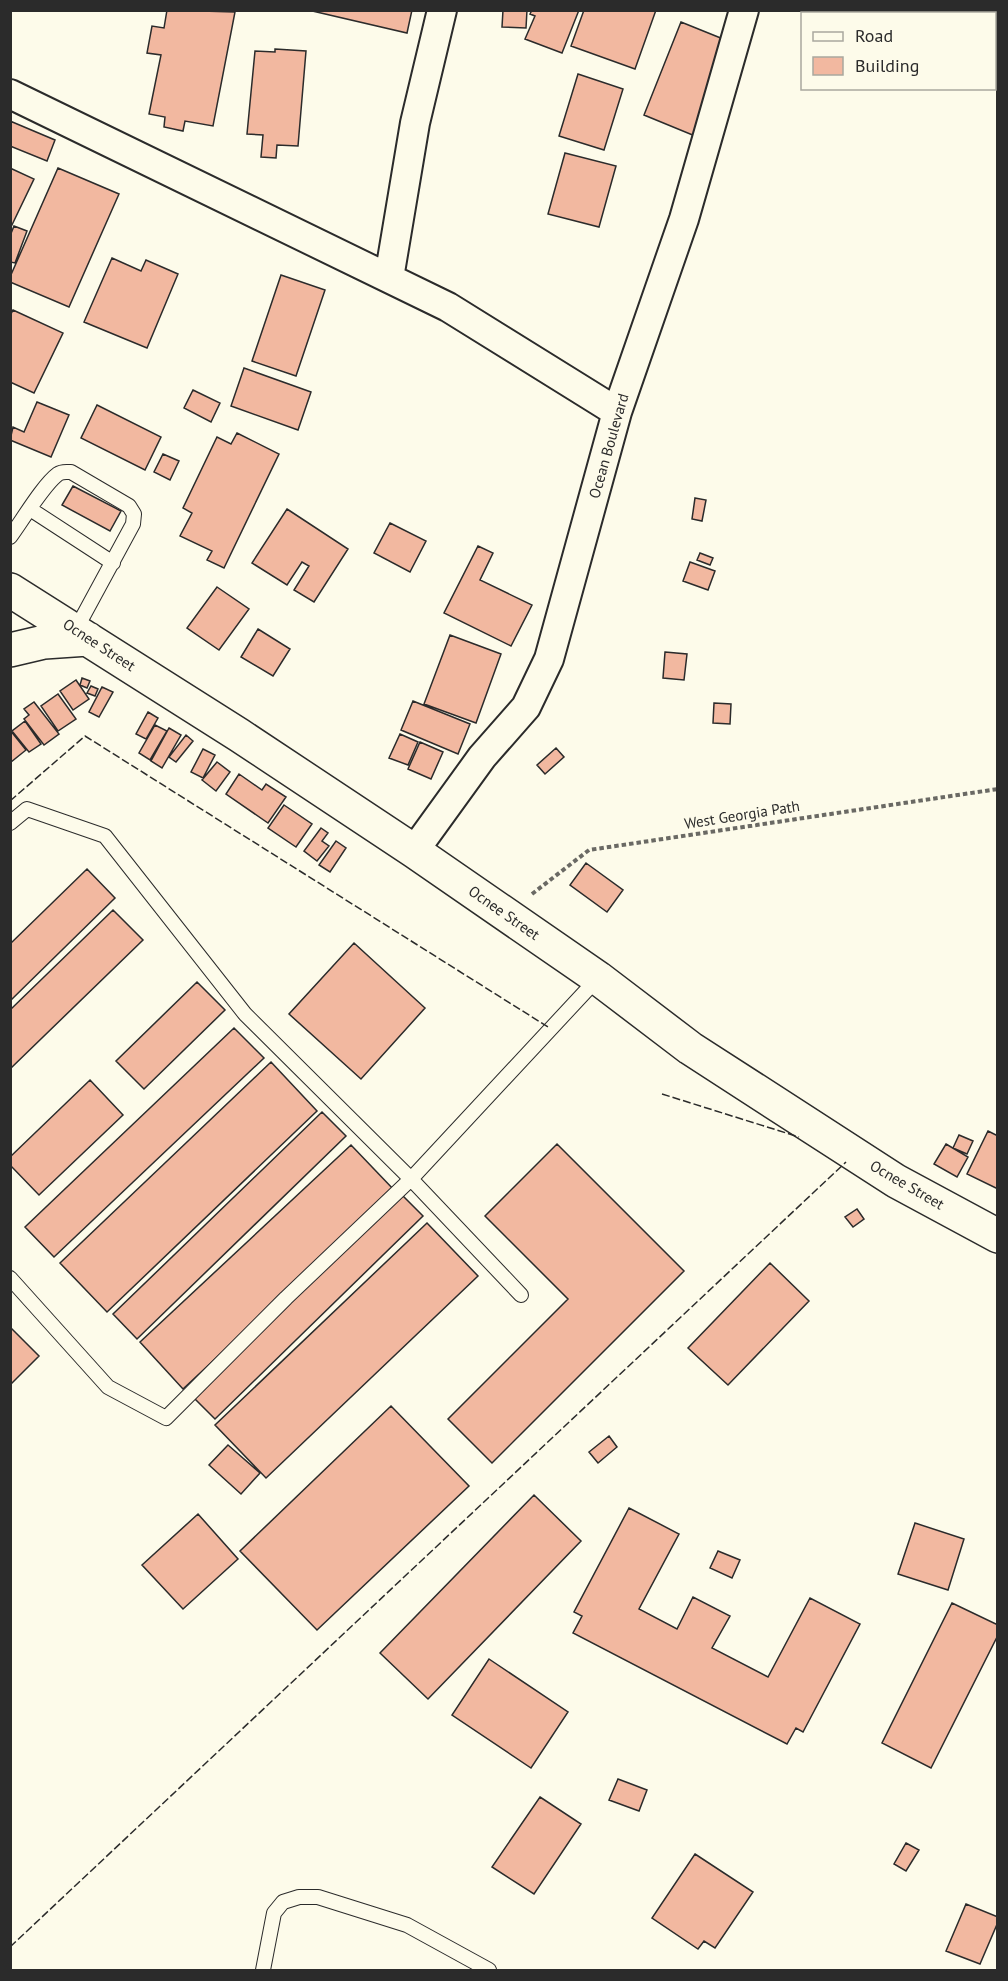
<svg xmlns="http://www.w3.org/2000/svg" width="1008" height="1981" viewBox="0 0 1008 1981" font-family="'PT Sans',sans-serif">
	<style>
		.building { fill: #f2b8a0; stroke: #2b2b2b; stroke-width: 1.5 }
		.lines { fill: none; stroke-linecap: round; stroke-linejoin: round }
		.service-casing { stroke: #2b2b2b; stroke-width: 16 }
		.minor-casing { stroke: #2b2b2b; stroke-width: 32 }
		.tertiary-casing { stroke: #2b2b2b; stroke-width: 36 }
		.path { stroke: #6a6964; stroke-width: 4; stroke-dasharray: 4.5 3; stroke-linecap: butt }
		.service { stroke: #fdfbea; stroke-width: 14 }
		.minor { stroke: #fdfbea; stroke-width: 28 }
		.tertiary { stroke: #fdfbea; stroke-width: 33 }
		.fence { stroke: #2b2b2b; stroke-width: 1.5; stroke-dasharray: 8 3; stroke-linecap: butt }
		.labels { text-anchor: middle; stroke-width: 4.5; stroke-linejoin: round; paint-order: stroke }
		.street-label { font-size: 15px; fill: #2b2b2b; stroke: #fdfbea }
	</style>
	<rect width="100%" height="100%" fill="#fdfbea"/>
	<path class="building" d="M167,10l68,2 -22,114 -28,-5 -2,10 -19,-4 1,-10 -16,-3 12,-59 -14,-2 5,-27 12,2z
		M308,10h104l-5,23z
		M503,10h24l-1,18 -24,-1z
		M532,10h47l-17,43 -37,-14 10,-23 -5,-2z
		M584,10h72l-21,59 -64,-23z
		M869,10h23l-1,4h-14z
		M681,22l52,21 -38,93 -51,-21z
		M275,49l31,2 -8,95 -21,-1 -1,13 -15,-1 2,-22 -16,-1 8,-83 20,1z
		M578,74l45,15 -19,61 -45,-14z
		M10,121l45,19 -8,21 -37,-15z
		M565,153l51,13 -17,61 -51,-13z
		M10,168l24,11 -24,50z
		M58,168l61,26 -50,113 -59,-25v-5z
		M14,226l13,5 -12,32 -5,-1v-26z
		M112,258l29,13 5,-11 32,14 -31,74 -63,-26z
		M281,275l44,15 -29,86 -44,-15z
		M13,310l50,23 -29,60 -24,-11v-66z
		M244,368l67,24 -13,38 -67,-24z
		M193,390l27,13 -9,19 -27,-14z
		M37,402l32,13 -18,42 -41,-17 3,-13 11,5z
		M97,405l64,32 -16,33 -64,-32z
		M237,433l42,21 -55,114 -17,-8 5,-9 -32,-15 12,-23 -9,-5 34,-71 14,7z
		M163,454l16,7 -9,19 -16,-8z
		M73,486l48,25 -11,20 -48,-26z
		M695,498l11,2 -4,21 -10,-2z
		M287,509l61,40 -34,53 -20,-12 15,-24 -7,-4 -15,23 -35,-22z
		M390,523l36,18 -16,31 -36,-19z
		M478,546l15,7 -13,27 52,25 -21,41 -67,-33z
		M700,553l13,5 -3,7 -13,-5z
		M690,562l25,9 -7,19 -25,-9z
		M217,587l32,22 -30,41 -32,-22z
		M258,629l32,20 -17,27 -32,-19z
		M450,635l51,19 -25,69 -52,-19z
		M665,652l22,2 -3,26 -21,-2z
		M82,678l8,3 -3,7 -7,-3z
		M76,680l13,19 -16,11 -13,-19z
		M91,686l7,3 -3,7 -8,-3z
		M102,687l11,5 -14,25 -10,-5z
		M58,694l18,25 -18,12 -17,-25z
		M413,701l57,23 -12,30 -57,-24z
		M34,702l25,32 -15,11 -20,-26 5,-4 -5,-6z
		M714,703l17,1 -1,20 -17,-1z
		M148,712l10,6 -12,21 -10,-5z
		M25,721l16,23 -12,8 -17,-21z
		M155,725l12,6 -17,29 -11,-7z
		M169,728l12,7 -19,33 -11,-7z
		M10,730l16,20 -15,12h-1z
		M400,734l18,8 -10,23 -19,-7z
		M186,735l7,6 -17,21 -7,-5z
		M420,742l23,10 -12,27 -23,-10z
		M556,748l8,9 -19,17 -8,-9z
		M203,749l12,6 -12,23 -12,-6z
		M217,762l13,10 -14,19 -14,-11z
		M239,774l23,16 4,-6 20,13 -18,26 -42,-29z
		M284,805l28,19 -16,23 -28,-19z
		M321,828l7,5 -6,8 7,5 -12,15 -13,-10z
		M336,841l10,7 -16,24 -11,-7z
		M586,863l37,27 -16,22 -37,-27z
		M87,869l28,29 -105,103v-57z
		M113,910l30,30 -133,129v-59z
		M354,943l71,65 -64,71 -72,-65z
		M197,982l28,28 -81,79 -28,-28z
		M234,1028l30,30 -210,199 -29,-30z
		M271,1062l46,49 -210,201 -47,-49z
		M90,1080l33,35 -84,80 -29,-30v-8z
		M322,1112l24,24 -209,203 -24,-25z
		M988,1131l10,5v53l-31,-15z
		M959,1135l14,6 -6,13 -14,-6z
		M557,1144l127,127 -192,192 -44,-44 120,-120 -83,-83z
		M946,1144l22,13 -11,20 -23,-13z
		M351,1145l44,46 -212,198 -43,-47z
		M399,1192l24,24 -208,203 -24,-24z
		M857,1209l7,10 -11,8 -8,-10z
		M427,1223l51,53 -212,202 -51,-53z
		M770,1263l39,38 -81,84 -40,-37z
		M10,1327l29,29 -29,29z
		M391,1406l78,80 -152,144 -77,-79z
		M609,1436l8,11 -19,16 -9,-11z
		M228,1445l32,28 -19,21 -32,-29z
		M534,1495l47,46 -153,158 -48,-46z
		M629,1508l50,26 -40,75 38,20 16,-32 37,19 -18,32 56,29 42,-79 50,26 -57,108 -7,-4 -9,16 -214,-111 9,-17 -8,-4z
		M198,1514l40,45 -55,50 -41,-44z
		M915,1523l49,16 -16,51 -50,-16z
		M718,1551l22,9 -8,18 -22,-10z
		M952,1603l46,22v10l-67,133 -49,-25z
		M489,1659l79,53 -37,56 -79,-53z
		M618,1779l29,11 -8,21 -30,-11z
		M540,1797l41,27 -47,70 -42,-27z
		M906,1843l13,7 -13,21 -12,-7z
		M695,1854l58,38 -38,56 -11,-7 -6,8 -46,-31z
		M966,1904l32,13v5l-18,42 -34,-13z"/>
	<g class="lines">
		<g class="service-casing">
			<path id="service" d="M30,509l83,54
				M10,537c12,-16 33,-52 48,-63 4,-3 8,-2 13,-2l58,34 5,8 -1,10 -58,107
				M10,823l17,-14 78,27 140,178 166,165 110,116
				M10,1278l98,109 58,31 120,-120 125,-119 187,-201
				M263,1970l11,-57 9,-11 16,-5h19l89,28 82,45"/>
		</g>
		<g class="minor-casing">
			<path id="minor" d="M10,94l438,213 169,105
				M389,278l26,-155 27,-113
				M414,851l68,-94 44,-50 23,-48 68,-247 67,-193 60,-209"/>
		</g>
		<g class="tertiary-casing">
			<path id="tertiary" d="M10,590l229,145 175,116 184,127 92,70 206,133 102,55
				M10,650l34,-8 44,-3"/>
		</g>
		<path class="path" d="M532,894l57,-44 409,-61"/>
		<use href="#service" class="service"/>
		<use href="#minor" class="minor"/>
		<use href="#tertiary" class="tertiary"/>
		<path class="fence" d="M10,801l75,-65 463,291
			M662,1094l137,43
			M10,1947l836,-785"/>
	</g>
	<g class="labels">
		<g class="street-label">
			<text transform="translate(609 446) rotate(-74)" y="5">Ocean Boulevard</text>
			<text transform="translate(99 645) rotate(33)" y="5">Ocnee Street</text>
			<text transform="translate(742 815) rotate(-9)" y="5">West Georgia Path</text>
			<text transform="translate(504 913) rotate(35)" y="5">Ocnee Street</text>
			<text transform="translate(907 1185) rotate(30)" y="5">Ocnee Street</text>
		</g>
	</g>
	<rect width="1008" height="1981" fill="none" stroke="#2b2b2b" stroke-width="24"/>
	<rect x="801" y="12" width="195" height="78" fill="#fdfbea" stroke="#a9a89e" stroke-width="1.5"/>
	<rect x="813" y="32" width="30" height="9" fill="#fdfbea" stroke="#a9a89e" stroke-width="1.5"/>
	<text x="855" y="42" font-size="18" fill="#2b2b2b">Road</text>
	<rect x="813" y="57" width="30" height="18" fill="#f2b8a0" stroke="#a9a89e" stroke-width="1.5"/>
	<text x="855" y="72" font-size="18" fill="#2b2b2b">Building</text>
</svg>
